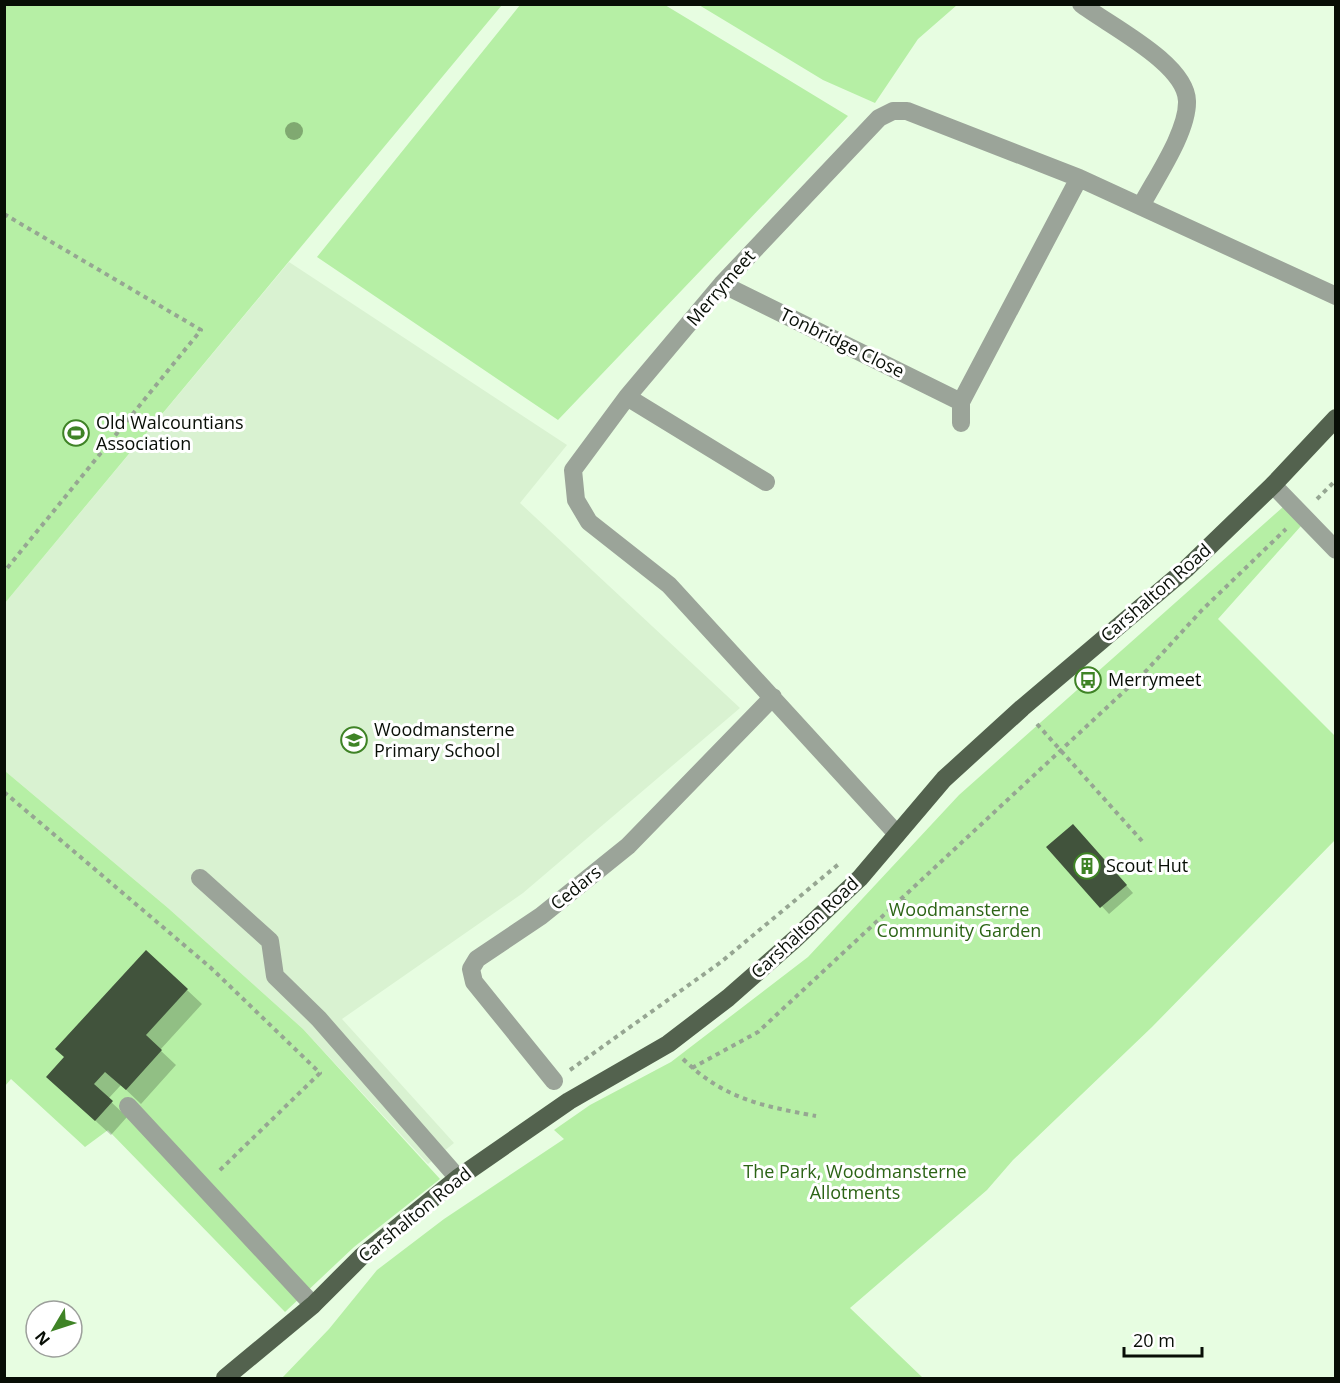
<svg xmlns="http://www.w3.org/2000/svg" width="1340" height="1383" viewBox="0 0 1340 1383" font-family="'Open Sans',sans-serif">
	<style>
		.built { fill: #d9f2d1 }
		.green { fill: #b6efa5 }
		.shadow { fill: #0003 }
		.building { fill: #41533c }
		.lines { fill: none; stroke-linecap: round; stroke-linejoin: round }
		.path { stroke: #96a692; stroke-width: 4; stroke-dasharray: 4.5 4.5; stroke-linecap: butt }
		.minor { stroke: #9ba499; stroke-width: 18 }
		.major { stroke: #53624e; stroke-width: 18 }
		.tree { fill: #80a971 }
		.labels { text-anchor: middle; stroke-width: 6; stroke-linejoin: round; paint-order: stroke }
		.street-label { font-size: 18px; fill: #080e06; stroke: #fff }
		.poi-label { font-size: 18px; fill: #080e06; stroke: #fff; text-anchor: start }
		.park-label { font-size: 18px; fill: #2c6416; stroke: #fff }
	</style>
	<rect width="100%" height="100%" fill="#e7fde1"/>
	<path class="built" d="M289,262l278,183 -47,58 220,205 -217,185 -181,126 112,124 -26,21 -125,-135 -135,-121 -163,-137v-168z"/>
	<path class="green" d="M4,5h498l-497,598h-1z
		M520,5h145l183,111 -290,304 -241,-163z
		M699,5h258l-39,34 -43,64 -52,-23z
		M1283,507l18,19 -83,93 117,117v104l-183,187 -139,133 -26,30 -137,118 73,70h-641l47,-49 48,-59 67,-51 120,-80 -10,-9 36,-25 81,-43 137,-105 151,-162z
		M5,771l163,137 135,121 137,150 -86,68 -69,65 -177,-182 -23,17 -74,-68 -6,7z"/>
	<path class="shadow" d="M1080,833l53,60 -24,21 -61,-66z
		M187,990l15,14 -42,46 16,15 -35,39 -20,-19 -13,14 19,18 -16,18 -48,-44z"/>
	<path class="building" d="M1073,824l54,61 -27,23 -54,-61z
		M146,950l42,39 -42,46 16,15 -36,40 -21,-18 -11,12 19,17 -18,20 -49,-44 18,-20 -9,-8z"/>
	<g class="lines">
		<path class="path" d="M4,214l197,116 -197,242
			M1317,499l19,-19
			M1037,724l105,117
			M4,792l207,176 109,105 -101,98
			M903,899l8,9
			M683,1059c41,40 79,47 133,57
			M692,1068l66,-36 388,-361 56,-61 84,-81
			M570,1070l151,-108 119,-99"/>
		<path class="minor" d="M1081,4c27,21 105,59 106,97 1,31 -32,78 -46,105
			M722,284l239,118 118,-224
			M627,397l139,85
			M961,402v21
			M1273,485l63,65
			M897,834l-228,-249 -80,-63 -13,-22 -3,-30 54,-73 95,-113 157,-166 14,-7h14l172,67 257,118
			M200,878l70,63 5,35 44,43 139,159
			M554,1081l-80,-99 -3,-13 6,-10 64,-43 87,-70 145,-149
			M128,1106l185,199"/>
		<path class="major" d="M225,1378l88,-73 48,-48 97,-79 111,-77 99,-57 60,-46 66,-58 66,-62 84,-99 78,-71 164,-139 87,-84 63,-67"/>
	</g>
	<circle class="tree" cx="294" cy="131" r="9"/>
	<defs>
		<g id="stadium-ring" transform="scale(1.35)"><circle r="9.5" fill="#fff" stroke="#3f8326" stroke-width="1.5"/><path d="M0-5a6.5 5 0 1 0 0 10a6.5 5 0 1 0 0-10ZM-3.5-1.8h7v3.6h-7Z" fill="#3f8326"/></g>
		<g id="bus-ring" transform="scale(1.35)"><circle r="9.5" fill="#fff" stroke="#3f8326" stroke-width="1.5"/><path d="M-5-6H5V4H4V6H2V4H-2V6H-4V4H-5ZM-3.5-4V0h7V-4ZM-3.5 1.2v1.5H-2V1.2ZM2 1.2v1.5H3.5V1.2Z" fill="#3f8326"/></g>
		<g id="school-ring" transform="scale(1.35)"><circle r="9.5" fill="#fff" stroke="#3f8326" stroke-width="1.5"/><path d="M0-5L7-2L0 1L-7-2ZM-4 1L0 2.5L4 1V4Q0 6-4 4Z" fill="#3f8326"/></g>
		<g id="building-ring" transform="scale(1.35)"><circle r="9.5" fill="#fff" stroke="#3f8326" stroke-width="1.5"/><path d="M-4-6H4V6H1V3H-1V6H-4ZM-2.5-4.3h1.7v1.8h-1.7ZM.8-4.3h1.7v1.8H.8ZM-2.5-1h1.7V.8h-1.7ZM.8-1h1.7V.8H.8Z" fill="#3f8326"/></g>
	</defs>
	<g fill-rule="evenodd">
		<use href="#stadium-ring" x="76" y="433"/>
		<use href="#bus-ring" x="1088" y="680"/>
		<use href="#school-ring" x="354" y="740"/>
		<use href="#building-ring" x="1087" y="866"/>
	</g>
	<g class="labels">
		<g class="street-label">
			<text transform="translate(721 288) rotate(-49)" y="6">Merrymeet</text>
			<text transform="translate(842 343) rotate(26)" y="6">Tonbridge Close</text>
			<text transform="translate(1156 593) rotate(-41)" y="6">Carshalton Road</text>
			<text transform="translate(576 888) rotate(-39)" y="6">Cedars</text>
			<text transform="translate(805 928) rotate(-43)" y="6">Carshalton Road</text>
			<text transform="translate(415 1215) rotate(-39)" y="6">Carshalton Road</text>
		</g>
		<g class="poi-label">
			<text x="96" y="429">Old Walcountians<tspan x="96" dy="21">Association</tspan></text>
			<text x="1108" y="686">Merrymeet</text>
			<text x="374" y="736">Woodmansterne<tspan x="374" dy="21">Primary School</tspan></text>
			<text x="1106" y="872">Scout Hut</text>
		</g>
		<g class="park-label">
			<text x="959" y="916">Woodmansterne<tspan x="959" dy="21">Community Garden</tspan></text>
			<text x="855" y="1178">The Park, Woodmansterne<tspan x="855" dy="21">Allotments</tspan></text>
		</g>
	</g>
	<rect width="1340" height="1383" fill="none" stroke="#080e06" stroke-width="12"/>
	<g transform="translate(54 1329) rotate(231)"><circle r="28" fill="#ffffff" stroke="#9c9f9b" stroke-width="1.5"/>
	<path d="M0-4.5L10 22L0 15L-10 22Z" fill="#3f8326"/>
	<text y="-9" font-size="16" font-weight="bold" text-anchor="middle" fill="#080e06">N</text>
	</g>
	<path d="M1124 1347v9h78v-9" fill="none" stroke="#080e06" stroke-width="3"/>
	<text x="1133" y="1347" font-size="18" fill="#080e06" stroke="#ffffff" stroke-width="4.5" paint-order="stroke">20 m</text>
</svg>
